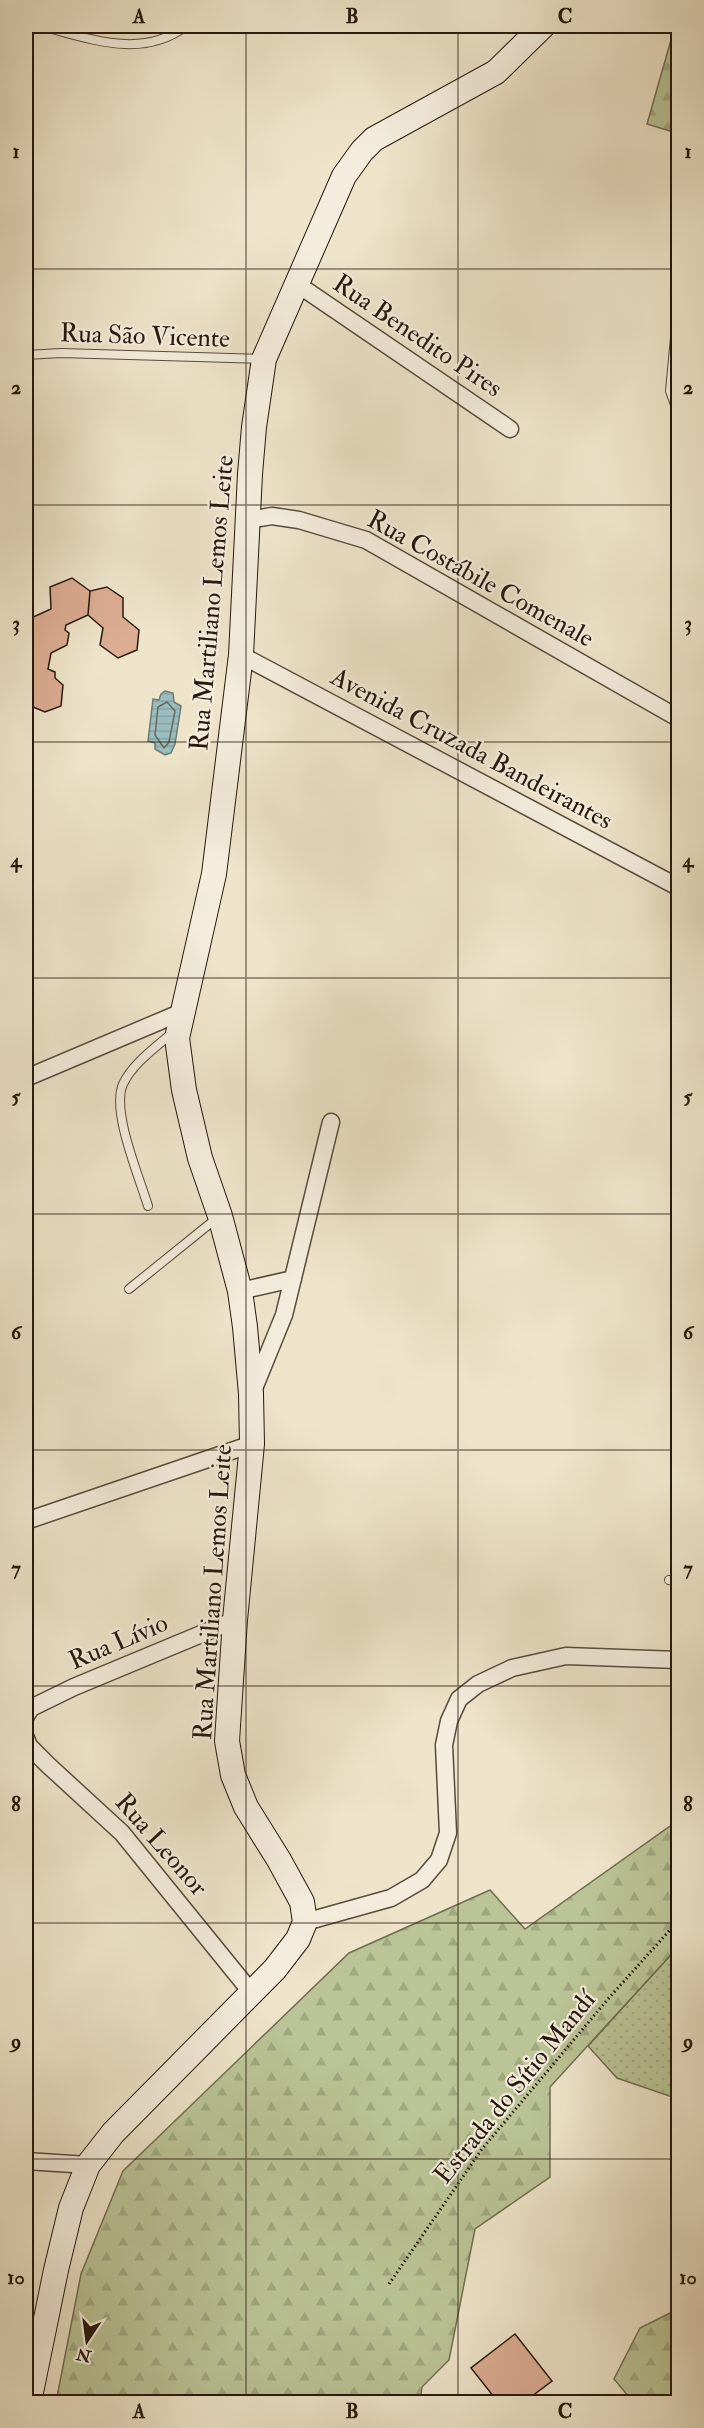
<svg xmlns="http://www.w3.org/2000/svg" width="704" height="2428" viewBox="0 0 704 2428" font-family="'IM FELL Double Pica',serif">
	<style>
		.grass { fill: url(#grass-dots); stroke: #706e51; stroke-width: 1.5 }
		.forest { fill: url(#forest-firs); stroke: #706e51; stroke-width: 1.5 }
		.water { fill: url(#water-rules); stroke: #6c7b77; stroke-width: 1.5 }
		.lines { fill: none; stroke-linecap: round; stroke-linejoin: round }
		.shore { stroke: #606a65; stroke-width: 1.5 }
		.building { fill: #dcad93; stroke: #25180c; stroke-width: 1.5 }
		.lane-casing { stroke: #574b3c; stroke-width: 10 }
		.street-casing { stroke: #574b3c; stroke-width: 19 }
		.secondary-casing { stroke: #25180c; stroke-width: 26 }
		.path { stroke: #25180c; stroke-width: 3; stroke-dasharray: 1.5 3; stroke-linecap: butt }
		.lane { stroke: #f4eddd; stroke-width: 8 }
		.street { stroke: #f4eddd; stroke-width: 16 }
		.secondary { stroke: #f4eddd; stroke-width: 24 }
		.grid { fill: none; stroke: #25180c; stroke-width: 1.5; stroke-opacity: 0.55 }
		.labels { text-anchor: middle; stroke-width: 4.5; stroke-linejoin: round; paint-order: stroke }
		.street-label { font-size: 26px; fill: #25180c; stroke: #f4eddd }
		.neatline { fill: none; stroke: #25180c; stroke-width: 2 }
		.grid-label { font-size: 20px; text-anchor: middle; font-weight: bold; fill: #25180c }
	</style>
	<defs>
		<pattern id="grass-dots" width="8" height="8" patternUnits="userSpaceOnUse" patternTransform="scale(1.5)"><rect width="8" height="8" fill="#bac496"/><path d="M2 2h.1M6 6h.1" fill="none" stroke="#a0a880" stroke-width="1.8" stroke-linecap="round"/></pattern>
		<pattern id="forest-firs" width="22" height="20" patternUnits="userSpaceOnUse" patternTransform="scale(1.5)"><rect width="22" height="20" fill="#bac496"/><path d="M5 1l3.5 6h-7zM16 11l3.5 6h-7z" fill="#a0a880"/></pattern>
		<pattern id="water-rules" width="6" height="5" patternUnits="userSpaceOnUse" patternTransform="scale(1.5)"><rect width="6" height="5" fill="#9cbdbe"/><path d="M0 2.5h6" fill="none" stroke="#86a2a2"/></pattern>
	</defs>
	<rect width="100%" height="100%" fill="#eee4ca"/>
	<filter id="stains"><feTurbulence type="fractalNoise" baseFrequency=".00333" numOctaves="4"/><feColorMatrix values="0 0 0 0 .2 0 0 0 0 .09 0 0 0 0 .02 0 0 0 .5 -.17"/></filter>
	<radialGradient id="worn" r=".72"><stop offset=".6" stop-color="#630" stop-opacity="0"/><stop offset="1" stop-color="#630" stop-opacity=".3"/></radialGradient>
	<path class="grass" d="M678,1947v152l-61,-21 -29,-32z"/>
	<path class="forest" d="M675,26h3v105l-2,2 -29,-9z
		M678,1735v212l-128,140v90l-75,52 -26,131 -27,27 -2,15h-364l25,-128 42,-103 226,-218 141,-63 35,39 152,-108 -3,-81z
		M678,2309v93h-45l-19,-23 26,-51z"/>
	<path class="water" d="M165,691l8,2 1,9 7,4 -6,38 -4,9 -6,2 -10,-6v-6l-7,-2 5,-42 6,1 2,-6z"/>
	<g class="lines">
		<path class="shore" d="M167,702l8,9 -6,31 -5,6 -9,-13 3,-28z"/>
	</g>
	<path class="building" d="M72,578l18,13 -2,24 -22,10 -1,5 4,3 -2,12 -16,8 -3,16 7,3v6l8,7 -2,21 -16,6 -19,-8 1,-20 -1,-1v-43l4,-2 1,-20 20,-9 -1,-22z
		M107,587l16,11v19l16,13 -2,20 -19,8 -18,-13 3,-17 -15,-13 2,-24z
		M515,2334l37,47 -28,21h-26l-27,-34z"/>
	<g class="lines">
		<g class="lane-casing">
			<path id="lane" d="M40,26c49,12 101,34 146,0
				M678,305l-8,86 8,22
				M26,355l35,-2 202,6
				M148,1206c-9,-30 -37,-95 -25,-122 10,-21 32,-36 49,-51
				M129,1289l88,-71
				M669,1580l9,2"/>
		</g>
		<g class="street-casing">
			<path id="street" d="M297,284l213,145
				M248,520l24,-4 27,4 67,20 312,178
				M241,655l437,232
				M26,1078l156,-66
				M240,1291l53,-12
				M253,1391l31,-76 47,-193
				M26,1521l226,-77
				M26,1716l5,-8 43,-21 161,-67
				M26,1738l3,8 19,19 74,68 129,159
				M305,1922l86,-24 31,-18 17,-20 9,-27 -4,-88 5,-24 10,-22 19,-15 34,-16 54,-12 112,4
				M26,2161l62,4"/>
		</g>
		<g class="secondary-casing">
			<path id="secondary" d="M29,2402l27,-132 15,-62 17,-43 25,-32 162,-164 23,-30 7,-17 -3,-20 -23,-42 -33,-53 -13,-32 -6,-34 8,-121 17,-176 -1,-50 -6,-67 -5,-36 -20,-75 -20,-58 -16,-68 -7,-52 37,-164 27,-219 9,-181 4,-47 10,-68 80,-183 18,-25 12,-12 122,-67 47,-46"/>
		</g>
		<path class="path" d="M389,2284l93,-135 126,-150 70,-78"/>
		<use href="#lane" class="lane"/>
		<use href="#street" class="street"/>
		<use href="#secondary" class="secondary"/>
	</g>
	<path class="grid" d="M246,26v2376M458,26v2376M26,269h652M26,505h652M26,742h652M26,978h652M26,1214h652M26,1450h652M26,1686h652M26,1923h652M26,2159h652"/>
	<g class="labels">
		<g class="street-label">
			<text transform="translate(145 335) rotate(2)" y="9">Rua São Vicente</text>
			<text transform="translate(418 335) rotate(34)" y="9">Rua Benedito Pires</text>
			<text transform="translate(481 578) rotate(29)" y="9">Rua Costábile Comenale</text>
			<text transform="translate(211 603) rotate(-85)" y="9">Rua Martiliano Lemos Leite</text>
			<text transform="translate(472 748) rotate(28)" y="9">Avenida Cruzada Bandeirantes</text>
			<text transform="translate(212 1592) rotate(-86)" y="9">Rua Martiliano Lemos Leite</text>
			<text transform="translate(118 1641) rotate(-23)" y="9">Rua Lívio</text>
			<text transform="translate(162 1844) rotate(49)" y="9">Rua Leonor</text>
			<text transform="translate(514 2087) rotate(-51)" y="9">Estrada do Sítio Mandí</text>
		</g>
	</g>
	<rect width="704" height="2428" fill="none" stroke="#eee4ca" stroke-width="66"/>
	<g transform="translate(87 2341) rotate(193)" stroke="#f4eddd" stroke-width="4.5" paint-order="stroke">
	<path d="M0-4.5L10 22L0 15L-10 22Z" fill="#25180c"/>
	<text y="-9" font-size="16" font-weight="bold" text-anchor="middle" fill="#25180c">N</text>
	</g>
	<rect x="33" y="33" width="638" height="2362" class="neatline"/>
	<g class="grid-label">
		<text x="139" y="23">A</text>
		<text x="352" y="23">B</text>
		<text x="565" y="23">C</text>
		<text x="16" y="158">1</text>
		<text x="688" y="158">1</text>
		<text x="16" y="394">2</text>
		<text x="688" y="394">2</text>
		<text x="16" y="630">3</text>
		<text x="688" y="630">3</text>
		<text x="16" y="867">4</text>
		<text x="688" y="867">4</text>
		<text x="16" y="1103">5</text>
		<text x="688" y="1103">5</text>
		<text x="16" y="1339">6</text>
		<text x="688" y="1339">6</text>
		<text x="16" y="1575">7</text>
		<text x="688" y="1575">7</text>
		<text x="16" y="1811">8</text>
		<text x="688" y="1811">8</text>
		<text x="16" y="2048">9</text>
		<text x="688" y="2048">9</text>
		<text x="16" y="2284">10</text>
		<text x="688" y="2284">10</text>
		<text x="139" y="2418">A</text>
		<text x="352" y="2418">B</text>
		<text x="565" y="2418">C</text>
	</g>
	<rect width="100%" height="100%" filter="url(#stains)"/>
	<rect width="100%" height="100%" fill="url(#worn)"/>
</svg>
